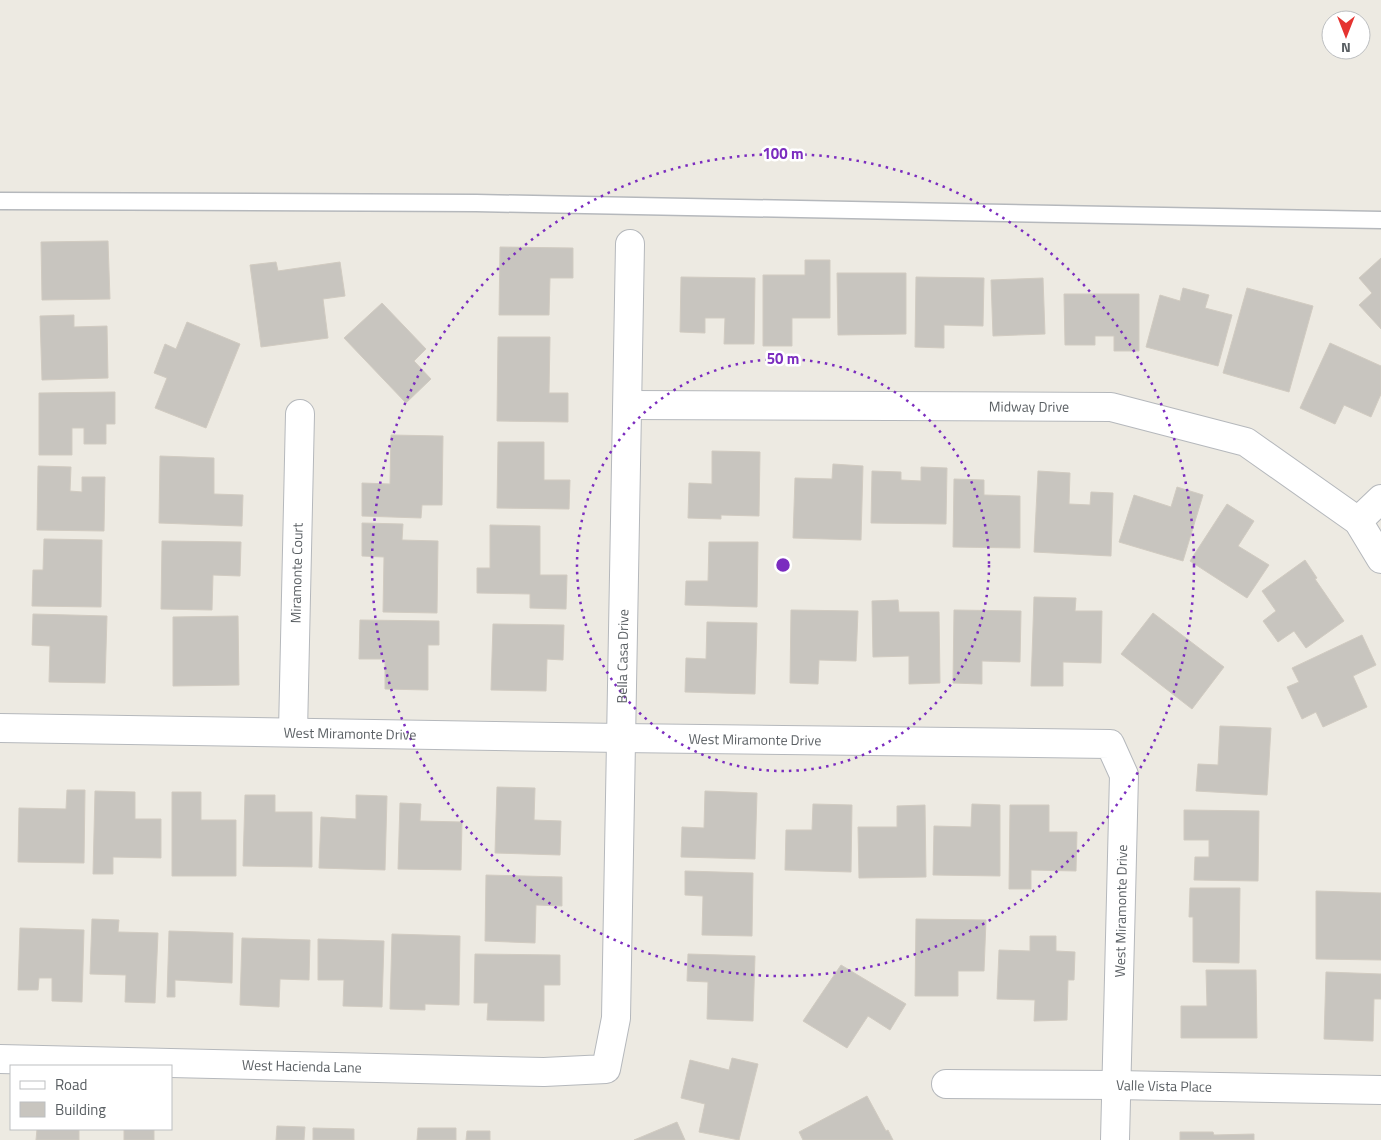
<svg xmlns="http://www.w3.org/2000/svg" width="1381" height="1140" viewBox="0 0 1381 1140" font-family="'Titillium Web',sans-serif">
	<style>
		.building { fill: #c8c5bf; stroke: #d1cbc1 }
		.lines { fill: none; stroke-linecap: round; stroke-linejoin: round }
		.lane-casing { stroke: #b5b8bc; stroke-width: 19 }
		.street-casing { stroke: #b5b8bc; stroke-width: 30 }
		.lane { stroke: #fff; stroke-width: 16 }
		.street { stroke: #fff; stroke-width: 28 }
		.ring { fill: none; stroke: #7b2cbf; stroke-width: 2.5; stroke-dasharray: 2.5 5 }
		.labels { text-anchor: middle; stroke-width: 5; stroke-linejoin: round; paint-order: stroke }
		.street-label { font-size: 14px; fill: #5a5f63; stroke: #fff }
		.centre { fill: #7b2cbf; stroke: #fff; stroke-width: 2.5 }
		.ring-label { font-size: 15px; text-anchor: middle; font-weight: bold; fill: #7b2cbf; stroke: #fff; stroke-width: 5; stroke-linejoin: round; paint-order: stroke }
	</style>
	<rect width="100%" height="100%" fill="#edeae2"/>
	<path class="building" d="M108,241l2,58 -68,1 -1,-58z
		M500,247l73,1v30h-23l-1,37h-50z
		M1381,258v71l-22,-24 13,-12 -13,-15z
		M805,260h25v58h-38v28h-29v-71h42z
		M276,262l2,9 62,-9 5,34 -22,3 5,39 -67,9 -11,-82z
		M837,273h69v61l-68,1z
		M681,277l74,1 -1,66h-30l1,-26h-20v15l-25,-1z
		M916,277l68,1 -1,48 -39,-1v23l-29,-1z
		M1043,278l2,56 -52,2 -2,-56z
		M1183,288l26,7 -4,13 27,7 -14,51 -72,-19 14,-52 20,6z
		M1247,288l66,18 -24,86 -66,-19z
		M1064,294h75v57h-25v-15h-19v9h-30z
		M382,303l44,46 -12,12 17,18 -25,24 -62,-65z
		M74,315v12l33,-1 1,52 -66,2 -2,-64z
		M187,322l53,22 -34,84 -51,-20 12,-30 -13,-5 11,-29 11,5z
		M498,337h52l-1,56h19v29l-71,-1z
		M1330,343l51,23v28l-10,23 -27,-12 -9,19 -35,-16z
		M115,392v32h-9v20h-22v-16h-12v27h-33v-62z
		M391,435l52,1 -1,69h-20l-1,13 -59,-2v-33l28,1z
		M498,442h46v38h26l-1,29 -72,-1z
		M712,451l48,1 -1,64 -38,-1v4l-33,-1 1,-35 23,1z
		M160,456l54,2v36l29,1 -1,31 -83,-3z
		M833,464l30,2 -2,74 -68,-2 2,-60 37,1z
		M38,466l33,1 -1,24 12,1v-15h23l-1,54 -67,-1z
		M921,467l26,1 -1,56 -75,-1 1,-52 29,1v8l20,1z
		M1038,471l32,2 -1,31 21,1 1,-13 22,1 -2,63 -77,-4z
		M954,479l30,1v15l36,1v52l-67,-1z
		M1177,487l26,8 -20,66 -64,-19 15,-47 37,12z
		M1227,504l27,17 -16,25 31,19 -22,33 -57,-37z
		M362,523l41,1 -1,16 36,1 -1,72 -54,-1 1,-55 -22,-1z
		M490,525l50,1v49h27l-1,34 -36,-1v-14l-53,-1v-25h13z
		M44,539l58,1 -1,67 -69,-1 1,-36h10z
		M162,541l79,1 -1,34 -27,-1 -1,35 -51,-1z
		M709,542h49l-1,65 -72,-2 1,-24h22z
		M1305,560l12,18 -2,1 29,42 -38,27 -12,-17 -16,11 -15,-21 13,-10 -14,-20z
		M1034,597l42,1 -1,13h27l-1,52 -38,-1v24h-32z
		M898,600l1,12h40l1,71 -31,1v-28l-36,1 -1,-56z
		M791,610l67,1 -2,50 -37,-1 -1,24 -28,-1z
		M954,610l67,1 -1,51 -38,-1v23l-29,-1z
		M1153,613l71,54 -32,42 -71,-55z
		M33,614l74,2 -2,67 -56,-1 1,-36 -18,-1z
		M238,616l1,69 -66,1v-69z
		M360,620l79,1v24h-11v45l-43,-1v-30h-26z
		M707,622l50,1 -2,71 -70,-2 1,-34 20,1z
		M493,624l71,1 -1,35 -16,-1 -1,32 -55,-1z
		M1362,635l14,30 -23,11 14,31 -44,20 -7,-15 -14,7 -15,-32 12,-5 -7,-14z
		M1220,726l51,2 -4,67 -71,-4 2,-27 20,1z
		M497,787l38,1 -1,32 27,1 -1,34 -65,-2z
		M67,790h18l-1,73 -66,-1 1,-54 47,1z
		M95,791l40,1v27h26v39l-48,-1v17h-20z
		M705,791l52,2 -2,66 -74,-2 1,-30 22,1z
		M172,792h29v28h35v56h-64z
		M245,795h30v17h37v55l-69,-1z
		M356,795l31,1 -2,74 -66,-2 2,-51 35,2z
		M400,803l21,1 -1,17 42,1 -1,48 -63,-1z
		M813,804l39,1 -1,67 -66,-2 1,-40h26z
		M972,804l28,1v71l-67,-1 1,-49 37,1z
		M925,805l1,72 -67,1 -1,-51h39v-21z
		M1010,805h39v27h28l-1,39 -45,-1v19h-22z
		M1184,810l75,1 -1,70 -64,-1 1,-23h14v-17h-25z
		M685,871l68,2 -1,63 -50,-1 1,-39 -18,-1z
		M486,875l76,2v29l-26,-1 -1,38 -50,-2z
		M1190,888h50l-1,75 -46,-1v-45h-4z
		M1316,891l65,2v67l-65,-1z
		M92,919l27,1 -1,12 40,1 -3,70 -30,-1 1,-27 -36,-1z
		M916,919l70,1 -2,51h-26v25h-43z
		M20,928l64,2 -2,72 -30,-1v-23h-13l-1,12h-20z
		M169,931l64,2 -1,50 -57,-3v17h-8z
		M392,934l68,2 -1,69 -34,-1v6l-35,-1z
		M1030,936h26v15l19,1 -1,28h-6l-1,40 -33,1 1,-21 -38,-1 2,-49 31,1z
		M242,938l68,2 -1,40 -29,-1 -1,28 -39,-2z
		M318,939l66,2 -2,66 -39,-1 1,-26h-26z
		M475,954l85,1v30h-16v36l-57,-1 1,-17h-14z
		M688,954l67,2 -2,65 -46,-2 1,-37 -21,-1z
		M841,965l65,39 -16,26 -22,-14 -21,32 -44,-27z
		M1206,970h50l1,68h-76v-32h26z
		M1326,972l55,2v25h-7l-1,42 -49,-2z
		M732,1058l26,6 -19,76 -40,-8 6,-28 -24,-6 9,-38 39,10z
		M867,1096l19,35 2,-1 5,10h-90l-4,-8z
		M677,1122l8,18h-51z
		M277,1126l28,1 -1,13h-28z
		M313,1128l41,1v11h-41z
		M418,1128h38v12h-39z
		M37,1129h42v11h-43z
		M124,1129h30v11h-30z
		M467,1131h23v9h-24z
		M1180,1132h33l1,3 40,-1v6h-74z"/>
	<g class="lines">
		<g class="lane-casing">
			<path id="lane" d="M0,201l476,2 905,17"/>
		</g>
		<g class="street-casing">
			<g id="street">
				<path id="s1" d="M628,405l483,2 135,35 112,79 23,38"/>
				<path d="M1358,521l23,-22"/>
				<path id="s2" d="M0,728l621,10 489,6 14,31 -9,365"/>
				<path id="s3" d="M293,732l7,-318"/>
				<path id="s4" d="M0,1059l544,13 62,-3 10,-51 14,-774"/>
				<path id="s5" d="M946,1084l170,1 265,5"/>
			</g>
		</g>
		<use href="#lane" class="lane"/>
		<use href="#street" class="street"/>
	</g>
	<g class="ring">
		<circle cx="783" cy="565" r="206"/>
		<circle cx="783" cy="565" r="411"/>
	</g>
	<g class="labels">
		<g class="street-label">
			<text dy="5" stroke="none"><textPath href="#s1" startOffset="401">Midway Drive</textPath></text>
			<text dy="5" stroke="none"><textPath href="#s3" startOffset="159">Miramonte Court</textPath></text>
			<text dy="5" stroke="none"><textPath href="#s4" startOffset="1020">Bella Casa Drive</textPath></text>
			<text dy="5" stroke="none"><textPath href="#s2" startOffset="350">West Miramonte Drive</textPath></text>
			<text dy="5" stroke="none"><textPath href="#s2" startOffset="755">West Miramonte Drive</textPath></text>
			<text transform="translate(1121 911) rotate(-89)" y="5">West Miramonte Drive</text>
			<text dy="5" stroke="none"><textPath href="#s4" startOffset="302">West Hacienda Lane</textPath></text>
			<text dy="5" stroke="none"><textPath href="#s5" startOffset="218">Valle Vista Place</textPath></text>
		</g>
	</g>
	<circle cx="783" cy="565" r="8" class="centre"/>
	<g class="ring-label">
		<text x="783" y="159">100 m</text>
		<text x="783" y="364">50 m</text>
	</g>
	<rect x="10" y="1065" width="162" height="65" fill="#ffffff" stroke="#bdbfc1"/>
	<rect x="20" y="1081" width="25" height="8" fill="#ffffff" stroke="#bdbfc1"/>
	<text x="55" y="1090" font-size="15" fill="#5a5f63">Road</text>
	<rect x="20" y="1102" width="25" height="15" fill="#c8c5bf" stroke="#bdbfc1"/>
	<text x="55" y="1115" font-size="15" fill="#5a5f63">Building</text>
	<g transform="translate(1346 35) rotate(180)"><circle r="24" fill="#ffffff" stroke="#bdbfc1"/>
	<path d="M0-4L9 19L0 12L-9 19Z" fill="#e53330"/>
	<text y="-8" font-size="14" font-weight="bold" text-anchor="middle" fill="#5a5f63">N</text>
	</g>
</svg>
